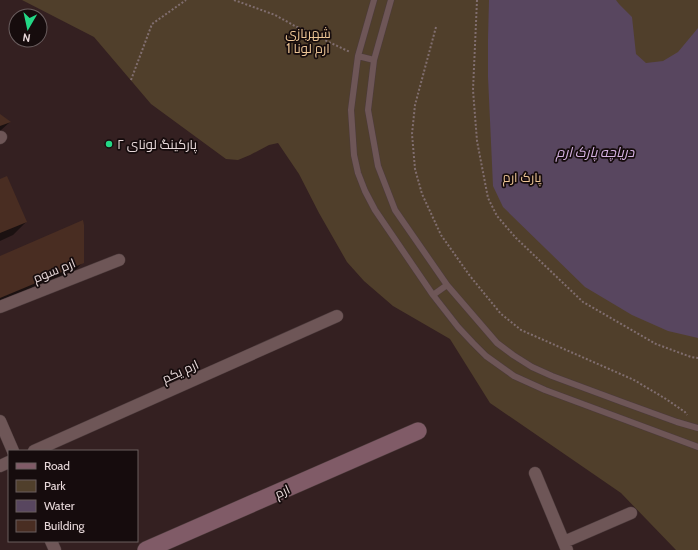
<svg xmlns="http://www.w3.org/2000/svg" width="698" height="550" viewBox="0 0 698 550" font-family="Cabin,Cairo,sans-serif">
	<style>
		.green { fill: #503f2b }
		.water { fill: #58465f }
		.shadow { fill: #0007 }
		.building { fill: #492d22 }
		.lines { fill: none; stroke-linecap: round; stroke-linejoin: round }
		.lane-casing { stroke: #4c3b3c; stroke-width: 7 }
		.street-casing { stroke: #4c3b3c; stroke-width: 13 }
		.secondary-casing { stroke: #4c3b3c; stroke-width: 18 }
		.path { stroke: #806e6f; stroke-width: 2; stroke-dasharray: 2 2; stroke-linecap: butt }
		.lane { stroke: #6e5657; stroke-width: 6 }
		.street { stroke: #6e5657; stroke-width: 12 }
		.secondary { stroke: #805b67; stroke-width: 17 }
		.poi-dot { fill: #23d886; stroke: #160c0d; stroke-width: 1.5 }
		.labels { text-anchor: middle; stroke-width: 3.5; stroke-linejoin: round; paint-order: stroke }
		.park-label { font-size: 13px; fill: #edc596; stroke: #160c0d }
		.poi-label { font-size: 13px; fill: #e7d8d9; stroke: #160c0d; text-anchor: start }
		.street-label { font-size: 13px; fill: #e7d8d9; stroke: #160c0d }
		.water-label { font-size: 14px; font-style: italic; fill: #d6b2e2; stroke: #160c0d }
	</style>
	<rect width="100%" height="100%" fill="#342021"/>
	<path class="green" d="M22,0h676v550h-22l-55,-57 -131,-90 -40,-64 -57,-33 -29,-25 -17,-19 -28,-49 -20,-39 -21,-31 -9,2 -19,10 -12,5 -12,-1 -75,-55 -57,-67z"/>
	<path class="water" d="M489,0h127l3,4 13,13 4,37 10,9 17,-2 15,-9 20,-24v310l-30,-7 -36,-16 -47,-28 -82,-80 -10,-21 -5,-109v-38z"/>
	<path class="shadow" d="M0,115l10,7 -10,9z
		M0,180l26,42 -13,13 -13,6z
		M0,256l83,6 -13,14 -70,29z"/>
	<path class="building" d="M0,114l11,8 -11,4z
		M7,176l20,46 -27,11v-54z
		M83,220l1,5v38l-84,35v-42z"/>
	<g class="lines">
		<g class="lane-casing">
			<path id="lane" d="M374,0l-16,56 -7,54 3,45 4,18 7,18 10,19 58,85 25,32 15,16 13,13 28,20 31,14 153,57
				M391,0l-17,60 -6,50 10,56 17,44 52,75 50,58 16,12 19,12 20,9 70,26 55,20 21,6
				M358,56l16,4
				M433,295l14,-10"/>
		</g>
		<g class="street-casing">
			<path id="street" d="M0,138l1,-1
				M0,307l119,-47
				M0,421l13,30
				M34,451l303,-135
				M0,466l9,-4
				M535,473l32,77
				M51,541l4,9
				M564,542l67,-29"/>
		</g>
		<g class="secondary-casing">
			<path id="secondary" d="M146,550l272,-119"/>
		</g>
		<path class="path" d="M234,0l41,15 20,11 55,26
			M477,0l-4,90 4,51 11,57 9,18 19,22 67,64 73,42 35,13 7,1
			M436,27l-21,78 -3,29 3,35 7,25 19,41 29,41 31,38 20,16 113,50 32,19 19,13 2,3
			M131,80l21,-56 34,-24"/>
		<use href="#lane" class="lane"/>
		<use href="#street" class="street"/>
		<use href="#secondary" class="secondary"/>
	</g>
	<circle class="poi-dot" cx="109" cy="144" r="4"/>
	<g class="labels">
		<g class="park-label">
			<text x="308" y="38">شهربازی<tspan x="308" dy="15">ارم لونا 1</tspan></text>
			<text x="522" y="182">پارک ارم</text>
		</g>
		<g class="poi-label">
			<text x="117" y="149">پارکینگ لونای ۲</text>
		</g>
		<g class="street-label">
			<text transform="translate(54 270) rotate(-22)" y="5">ارم سوم</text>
			<text transform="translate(180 371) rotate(-24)" y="5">ارم یکم</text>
			<text transform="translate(282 491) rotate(-24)" y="5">ارم</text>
		</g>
		<g class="water-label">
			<text x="595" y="157">دریاچه پارک ارم</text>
		</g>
	</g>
	<rect x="8" y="450" width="130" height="92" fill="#160c0d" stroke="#6a5e5f"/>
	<rect x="16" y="463" width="20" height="6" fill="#805b67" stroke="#6a5e5f"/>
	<text x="44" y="470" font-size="12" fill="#e7d8d9">Road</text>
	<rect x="16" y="480" width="20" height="12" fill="#503f2b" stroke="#6a5e5f"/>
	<text x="44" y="490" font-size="12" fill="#e7d8d9">Park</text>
	<rect x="16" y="500" width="20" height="12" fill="#58465f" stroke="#6a5e5f"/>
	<text x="44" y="510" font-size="12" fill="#e7d8d9">Water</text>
	<rect x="16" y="520" width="20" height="12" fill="#492d22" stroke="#6a5e5f"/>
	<text x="44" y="530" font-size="12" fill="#e7d8d9">Building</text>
	<g transform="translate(28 28) rotate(189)"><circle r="19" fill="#160c0d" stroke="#6a5e5f"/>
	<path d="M0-3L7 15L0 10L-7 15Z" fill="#23d886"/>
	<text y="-6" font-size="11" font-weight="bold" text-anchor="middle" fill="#e7d8d9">N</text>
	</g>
</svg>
